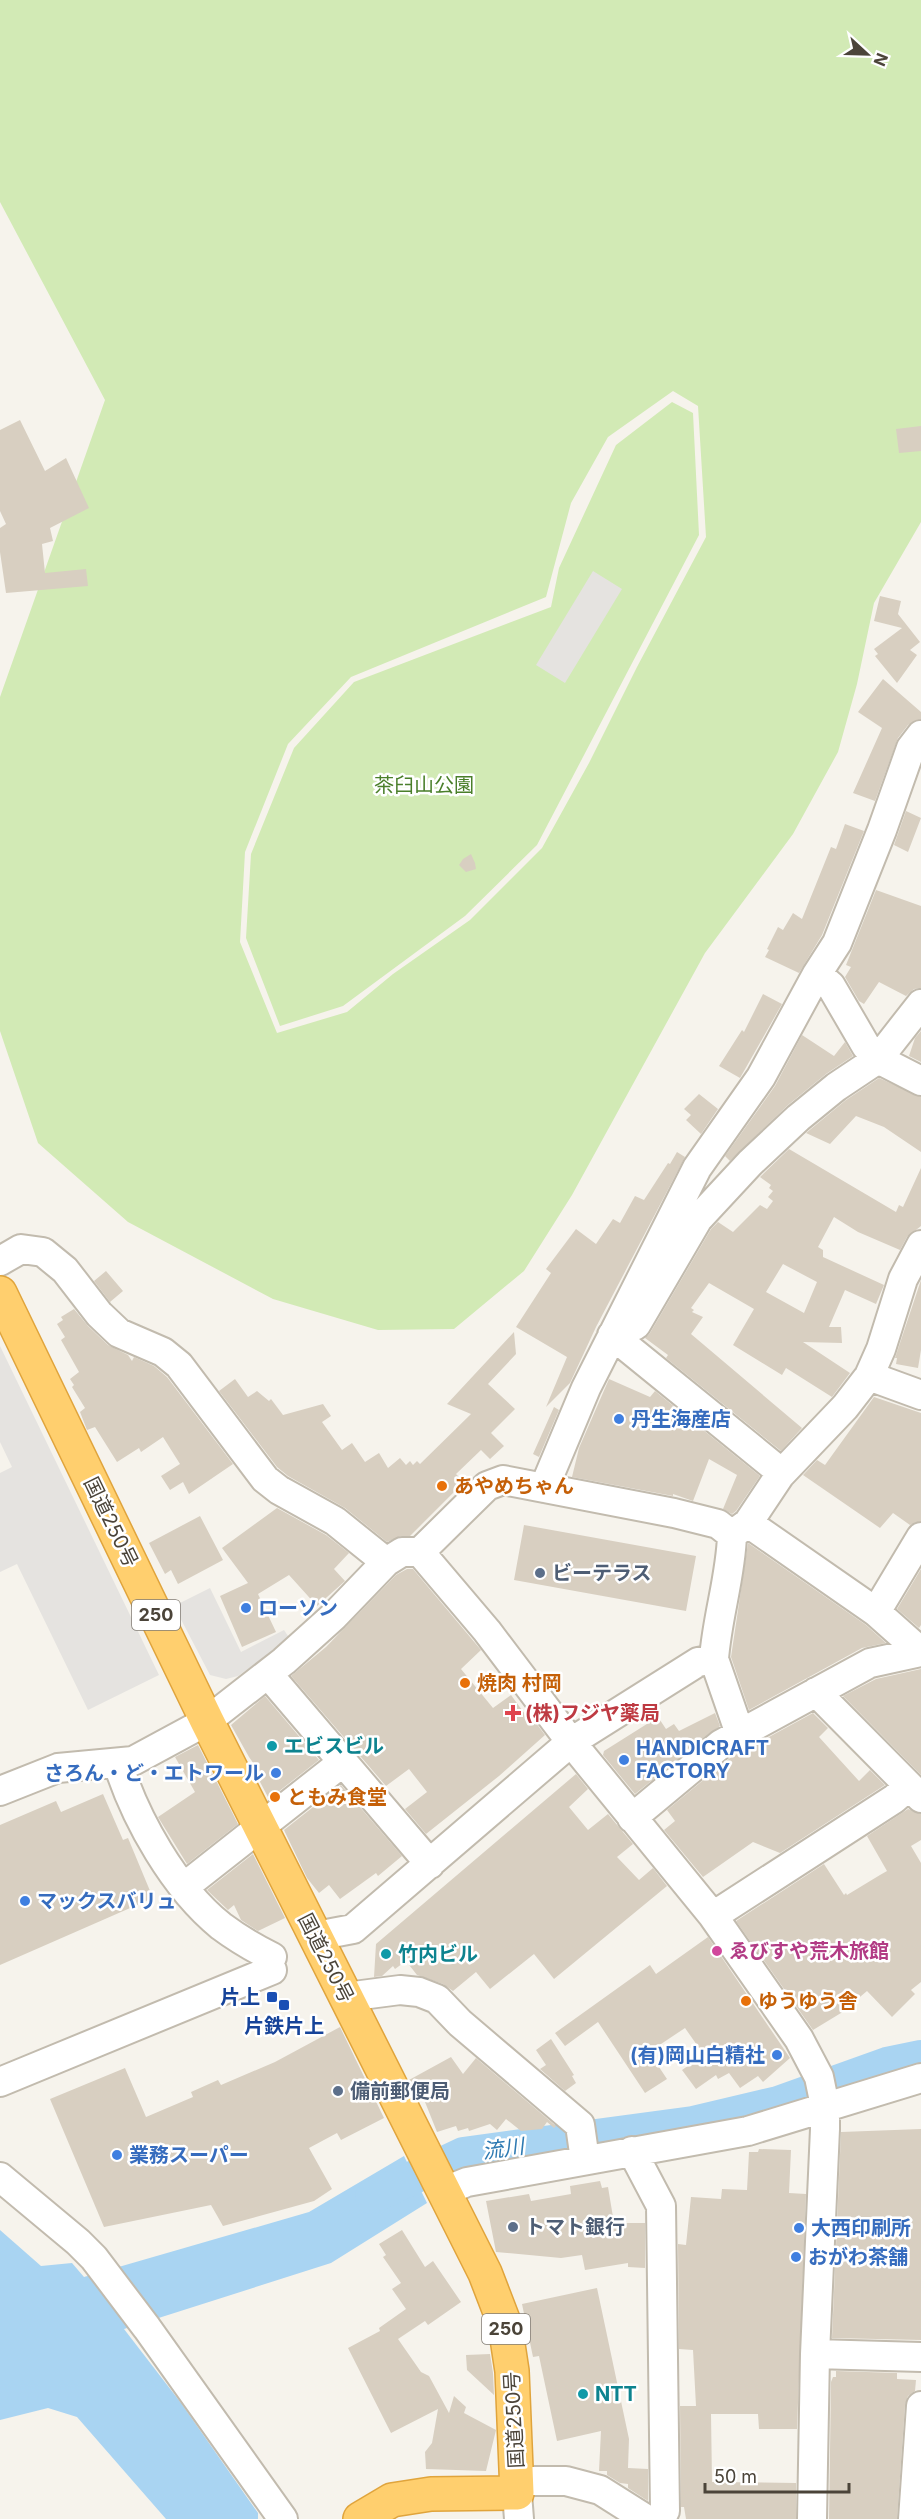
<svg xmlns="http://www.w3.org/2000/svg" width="921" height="2519" viewBox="0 0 921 2519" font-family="Inter,'Noto Sans JP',sans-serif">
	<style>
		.green { fill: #d2eab5; fill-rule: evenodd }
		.parking { fill: #e5e3e0 }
		.water { fill: #a9d4f2 }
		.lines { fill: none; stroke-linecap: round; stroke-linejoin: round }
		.river { stroke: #a9d4f2; stroke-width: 34 }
		.building { fill: #d8cfc1; fill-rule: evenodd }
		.minor-casing { stroke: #c2bbae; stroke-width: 32 }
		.highway-casing { stroke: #e0a43c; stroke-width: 36 }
		.minor { stroke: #fff; stroke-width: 28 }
		.highway { stroke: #ffcf6e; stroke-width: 33 }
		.shop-dot { fill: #3f7fe0; stroke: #fff; stroke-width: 2 }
		.food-dot { fill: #e8710a; stroke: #fff; stroke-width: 2 }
		.service-dot { fill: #5c6f8a; stroke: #fff; stroke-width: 2 }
		.health-dot { fill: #e0444e; stroke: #fff; stroke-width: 2 }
		.culture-dot { fill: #0f9aa8; stroke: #fff; stroke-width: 2 }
		.hotel-dot { fill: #d1479c; stroke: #fff; stroke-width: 2 }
		.transit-dot { fill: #1a4fb4; stroke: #fff; stroke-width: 2 }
		.labels { text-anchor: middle; stroke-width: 5; stroke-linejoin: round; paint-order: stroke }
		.shield { fill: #fff; stroke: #817c74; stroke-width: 1.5 }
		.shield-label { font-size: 18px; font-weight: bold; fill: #4b4439 }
		.park-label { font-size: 20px; fill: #4a7f2a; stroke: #fff }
		.shop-label { font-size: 20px; font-weight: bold; fill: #366cbe; stroke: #fff; text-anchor: start }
		.food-label { font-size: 20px; font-weight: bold; fill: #c56008; stroke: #fff; text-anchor: start }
		.street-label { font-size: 20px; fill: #4b4439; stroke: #fff }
		.service-label { font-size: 20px; font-weight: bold; fill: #4e5e75; stroke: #fff; text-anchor: start }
		.health-label { font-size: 20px; font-weight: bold; fill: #be3a42; stroke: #fff; text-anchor: start }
		.culture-label { font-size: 20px; font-weight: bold; fill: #0d838f; stroke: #fff; text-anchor: start }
		.hotel-label { font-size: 20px; font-weight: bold; fill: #b23c85; stroke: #fff; text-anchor: start }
		.transit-label { font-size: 20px; font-weight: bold; fill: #164399; stroke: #fff; text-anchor: end }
		.water-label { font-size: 21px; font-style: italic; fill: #2e7ab2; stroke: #fff }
	</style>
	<rect width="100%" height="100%" fill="#f6f3ec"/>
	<path class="green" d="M0,0h921v522l-47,81 -17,81 -19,68 -45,82 -88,119 -133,242 -48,76 -70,58 -76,1 -105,-31 -145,-77 -90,-79 -38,-112v-334l105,-297 -105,-198zM673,391l25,15 8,131 -69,130 -48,96 -47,85 -72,72 -77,54 -46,38 -70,21 -37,-91 5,-90 43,-108 63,-67 195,-80 25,-94 37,-66z
		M672,402l21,11 6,122 -162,310 -72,71 -122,90 -63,20 -34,-88 5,-84 43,-106 60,-66 197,-75 8,-39 57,-123z"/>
	<path class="parking" d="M593,571l29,18 -57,94 -29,-18z
		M0,1346l159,329 -71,35 -71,-146 -17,8v-99l12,-6 -12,-25z
		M210,1588l31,64 43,-22 6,9 -52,37 -12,3 -16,-4 -36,-69z"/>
	<path class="water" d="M404,2156l23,47 -96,60 -207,66 57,74 77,110v6h-92l-89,-102 -29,-9 -48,12v-190l41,36 31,-3 12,14 225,-65z"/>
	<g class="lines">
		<path class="river" d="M372,2197l91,-43 230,-31 85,-20 109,-39 34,-7"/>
	</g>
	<path class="building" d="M20,420l25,51 21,-13 23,50 -39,20 3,13 -11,3 3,29 41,-4 2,17 -82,7 -6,-41v-24l6,-4 -6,-13v-81z
		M921,426v25l-22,2 -3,-24z
		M880,596l21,5 -3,13 22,28 -10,8 7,5 -20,28 -22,-27 3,-2 -4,-5 28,-21 -28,-7z
		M883,679l38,33v7l-13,6 -10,13 -23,63 -22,-8 29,-65 -24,-16z
		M906,811l15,7 -13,34 -14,-7z
		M845,824l19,7 -42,104 -23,38 -34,-16 4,-7 -2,-1 11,-22 5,3 10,-17 9,6 29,-72 5,2z
		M471,854l4,9 1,6 -10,3 -7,-7 4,-6z
		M876,890l45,16v82l-7,1 -8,7 -27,-14 -15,22 -5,-3 -14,-24 6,-10 -5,-2z
		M763,994l19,10 -42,74 -21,-12 23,-36 2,2z
		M921,1031v31l-12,-6 6,-18z
		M802,1035l32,21 11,-14 8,14 -27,18 -38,31 -58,56 -5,-5 50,-70z
		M879,1078l42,19v55l-37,-25 -28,-11 -26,28 -24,-11 40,-33z
		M699,1094l19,15 -17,25 -15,-14 5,-5 -7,-6z
		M789,1149l107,63 3,-7 4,2 18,-39v58l-14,11 -7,13 -42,-18 -24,-15 -16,30 5,3v7l61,28 -8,19 -31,-14 -16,37h12l1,16 -39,-1 47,31 -18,24 -46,-29 -4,7 -49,-30 21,-36 -45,-26 -18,25 3,2 -2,2 11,5 -12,17 111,94 -21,23 -115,-93 2,-3 -23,-17 5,-5 61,-104 7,-7 15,10 27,-27 7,4 6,-8 -5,-4 5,-6 -4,-3 2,-3 -11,-8zM783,1264l34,18 -13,31 -38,-21z
		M677,1152l8,5 -89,170 -26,56 -24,24 21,-50 -51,-30 35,-54 -5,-4 30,-40 20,15 17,-25 7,4 15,-27 9,4 24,-37 2,1z
		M106,1271l17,20 -13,11 -16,-21z
		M921,1280v70l-3,18 -22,-4 1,-6h-2z
		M74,1309l14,17 20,19 20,10 4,6 2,-4 20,9 13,11 66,87 -44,30 -6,-12 -13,8 -9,-14 19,-12 -17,-27 -22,15 -2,-4 -22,14 -22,-35 -8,3 -7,-18 5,-4 -13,-21 2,-2 -4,-6 9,-7 -18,-32 4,-3 -8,-13 6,-4 -2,-3z
		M514,1332l2,22 -28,30 27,25 -24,24 13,13 -14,13 -9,-9 -25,24 8,8 -54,54h-9l-14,6 -42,-34 -57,-32 -11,-9 -58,-76 16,-12 13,18 9,-6 12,10 2,-2 12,16 40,-11 8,12 -9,6 20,28 10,-7 13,19 14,-9 9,15 12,-10 6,7 4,-4 3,4 4,-4 3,3 51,-50 -24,-10z
		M609,1379l41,18 5,-6 105,85 -24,35 -4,3 -9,-5 14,-34 -28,-16 -16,42 -20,-7v2l-101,-19 7,-29z
		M874,1397l47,16v108l-11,4 -17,-12 -13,15 -77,-53 14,-15 8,5z
		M554,1407l5,3 -20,47 -6,-3z
		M277,1508l49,27 23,18 -15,16 11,12 -28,25 -28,-31 -31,19 18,38 -34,15 -22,-51 28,-13 -26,-35z
		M200,1516l23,44 -45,24 -7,-14 -6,4 -16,-31z
		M524,1525l172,31 -10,55 -172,-31z
		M748,1543l118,82 20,18 -24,5 -113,62 -18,-53z
		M407,1569h6l68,81 -20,19 32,39 18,-13 19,26 3,-2 12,16 -46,41 -73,58 -21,-25 22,-17 -18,-23 -23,17 -95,-110 35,-29 70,-72z
		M921,1569v56l-2,3 -22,-19z
		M921,1669v106l-78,-79 33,-17z
		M265,1696l54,64 -50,39 -10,-19 4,-3 -14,-20 -18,-32z
		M715,1713l5,13 -85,68 -32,-39 1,-4 54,-34 8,12 8,-5 5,7z
		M813,1713l15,15 -9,9 40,44 11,-11 15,15 -105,68 -27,-11 -50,35 -39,-47 11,-9 -8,-11 63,-52z
		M198,1745l40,79 -51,40 -29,-47 37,-25 -20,-35z
		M576,1774l12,15 -19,18 19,23 20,-16 25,30 -16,13 22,23 14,-12 14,18 -113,93 -20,-25 -44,35 -14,-17 -23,19 -10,-7 -26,-9 -11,-14 -11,8 -2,-3 -11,10 -8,1 2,-33z
		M341,1785l61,71 -24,20 -2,-3 -36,26 -11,-14 -10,8 -12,-15 -23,-48z
		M103,1794l20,46 5,-2 25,60 -153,67v-140l56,-24 5,11z
		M908,1809l13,5v26l-10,6 10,17v119l-10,8 4,4 -23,23 -25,-26 -26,22 -28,17 -77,-109 88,-57 20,31 2,-2 1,2 33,-20 7,-4 -20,-35z
		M253,1854l32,64 -27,13 -17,-11 -7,-15 -6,5 -21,-20z
		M708,1937l82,121 -27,24 -5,-6 -18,12 -11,-15 -11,6 -2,-4 -20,14 -14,-19 22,-15 -19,-27 -36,24 18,27 -22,14 -47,-71 -33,24 -10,-13 95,-68 6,9z
		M340,2027l44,91 -43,22 -4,-7 -28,15 23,41 -18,12 -91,25 -12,-21 -107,22 -54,-128 75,-31 21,49 47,-20 -2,-5 27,-12 3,5 54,-23z
		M551,2039l23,36 -2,1 4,7 -11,8 -25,-22 6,-4 -10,-15z
		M451,2057l12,17 13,-16 80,68 -2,2 -7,-6 -5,7 -21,2 -15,-12 -9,11 -7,-6 -21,7 -1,-3 -10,3 -2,-5 -19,6 -16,-40 -5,2 -7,-14z
		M921,2129v211l-89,-2 9,-206z
		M759,2149l32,1 -2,43 17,1 -9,235h-38l-1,-15h-47l1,68 84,1v36h-110l-2,-12h-3l-1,-101h16l-3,-56 -14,-1 -1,-105 8,1 5,-48 30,2 1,-10 25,1 2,-38h9z
		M600,2181l2,7 6,-1 6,36h31v45l-17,-1v-4l-43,7 -3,-15 -21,3 -65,-6 -10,-51 43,-7 2,7 40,-7 -1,-8z
		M402,2230l23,37 8,-6 28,41 -33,23 -3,-4 -27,18 23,33 8,4 20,37 5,-17 12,11 -2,6 32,17 -10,41 -60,-2 -1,-17 7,-9 6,-34 -47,24 -43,-85 32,-17 -1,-3 27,-19 -14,-20 9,-6 -18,-26 3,-2 -7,-11z
		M597,2288l32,151 -1,29 20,1v32l-20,-13v-4l-8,-1 -13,-8v-4h-8l2,-40 -44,10 -18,-85 -6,1 -11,-53z
		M490,2354l3,19 1,22 -27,-25 -1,-15z
		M836,2371l61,2v6l19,1 -1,11 -7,5 -3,9 -8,114h-68l2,-137 2,-5h3z"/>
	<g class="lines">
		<g class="minor-casing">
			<path id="minor" d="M817,974l14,12 35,60 12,13 43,22
				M0,1261l21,-12 22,3 22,18 34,44 20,19 44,19 16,13 86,114 14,11 56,31 51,41
				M869,1376l52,19
				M782,1473l-170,-138 24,-10 62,-106 52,-56 48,-45 38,-31 42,-28 43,-55
				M544,1488l42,-100 111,-220 64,-91 56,-103 20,-31 45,-113 29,-82 10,-13
				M748,1523l32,-48 65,-68 24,-31 12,-27 22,-70 18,-34
				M733,1534l15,-11 128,89 45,40
				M876,1612l45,-75
				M714,1659l26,75
				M268,1674l162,190
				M816,1692l105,106
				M118,1764c18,56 56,124 103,162 16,12 33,22 51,31
				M0,1791l58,-23 75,-7 74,-40 77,-60 50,-45 52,-54 16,-10h18l67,79 84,111 142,174 86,123 20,38 6,29v23l-10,225 -3,165
				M632,1818l89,-74 149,-81 51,-11
				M184,1887l159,-125
				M713,1916l181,-117 15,-13
				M316,1936l37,-7 218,-187 127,-80 16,-3c3,-42 17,-83 18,-124l-14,-11 -44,-11 -171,-33 -16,6 -67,66
				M346,1997l54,-7 19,2 18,7 23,24 120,102 5,35
				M0,2082l272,-112
				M632,2151l29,55 4,305
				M0,2177l78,65 16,16 53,70 136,191
				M445,2191l22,-9 281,-51 173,-53
				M815,2354l106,3
				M533,2481h33l34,9 46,29
				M517,2493l2,26
				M913,2519l8,-113"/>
		</g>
		<g class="highway-casing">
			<path id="highway" d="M0,1293l207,428 278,552 20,52 7,46 5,122 -86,1 -39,6 -32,19"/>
		</g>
		<use href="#minor" class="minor"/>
		<use href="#highway" class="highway"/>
	</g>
	<g class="shop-dot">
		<circle cx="619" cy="1419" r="6"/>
		<circle cx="246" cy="1608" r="6"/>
		<circle cx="624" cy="1760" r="6"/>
		<circle cx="276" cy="1773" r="6"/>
		<circle cx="25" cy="1901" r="6"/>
		<circle cx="777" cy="2055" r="6"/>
		<circle cx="117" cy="2155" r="6"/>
		<circle cx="799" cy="2228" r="6"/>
		<circle cx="796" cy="2257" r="6"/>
	</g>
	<g class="food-dot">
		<circle cx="442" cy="1486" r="6"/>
		<circle cx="465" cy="1683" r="6"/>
		<circle cx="275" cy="1797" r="6"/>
		<circle cx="746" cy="2001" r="6"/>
	</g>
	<g class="service-dot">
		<circle cx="540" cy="1573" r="6"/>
		<circle cx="338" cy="2091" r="6"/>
		<circle cx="513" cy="2227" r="6"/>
	</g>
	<path class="health-dot" d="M510 1704h6v6h6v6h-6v6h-6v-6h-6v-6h6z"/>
	<g class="culture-dot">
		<circle cx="272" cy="1746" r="6"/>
		<circle cx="386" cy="1954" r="6"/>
		<circle cx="583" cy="2394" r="6"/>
	</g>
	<circle class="hotel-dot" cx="717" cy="1951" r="6"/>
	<g class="transit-dot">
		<rect x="266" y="1991" width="12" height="12" rx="3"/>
		<rect x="278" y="1999" width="12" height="12" rx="3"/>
	</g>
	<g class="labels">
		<g class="shield">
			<rect x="132" y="1600" width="48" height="30" rx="4.5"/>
			<rect x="482" y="2314" width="48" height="30" rx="4.5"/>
		</g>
		<g class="shield-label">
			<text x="156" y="1621">250</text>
			<text x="506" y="2335">250</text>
		</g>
		<g class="park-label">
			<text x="424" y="792">茶臼山公園</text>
		</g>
		<g class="shop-label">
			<text x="631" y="1426">丹生海産店</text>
			<text x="258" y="1615">ローソン</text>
			<text x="636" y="1755">HANDICRAFT<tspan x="636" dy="23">FACTORY</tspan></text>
			<text x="264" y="1780" text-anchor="end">さろん・ど・エトワール</text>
			<text x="37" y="1908">マックスバリュ</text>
			<text x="765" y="2062" text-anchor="end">(有)岡山白精社</text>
			<text x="129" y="2162">業務スーパー</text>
			<text x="811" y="2235">大西印刷所</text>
			<text x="808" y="2264">おがわ茶舗</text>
		</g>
		<g class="food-label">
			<text x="454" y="1493">あやめちゃん</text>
			<text x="477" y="1690">焼肉 村岡</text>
			<text x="287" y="1804">ともみ食堂</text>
			<text x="758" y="2008">ゆうゆう舎</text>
		</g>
		<g class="street-label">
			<text transform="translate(111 1522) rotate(64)" y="7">国道250号</text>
			<text transform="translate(326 1958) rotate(63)" y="7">国道250号</text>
			<text transform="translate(514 2420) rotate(-93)" y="7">国道250号</text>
		</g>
		<g class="service-label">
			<text x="552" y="1580">ビーテラス</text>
			<text x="350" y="2098">備前郵便局</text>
			<text x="525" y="2234">トマト銀行</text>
		</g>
		<g class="health-label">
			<text x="525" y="1720">(株)フジヤ薬局</text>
		</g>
		<g class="culture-label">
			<text x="284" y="1753">エビスビル</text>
			<text x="398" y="1961">竹内ビル</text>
			<text x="595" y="2401">NTT</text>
		</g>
		<g class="hotel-label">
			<text x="729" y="1958">ゑびすや荒木旅館</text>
		</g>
		<g class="transit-label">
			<text x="260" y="2004">片上</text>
			<text x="284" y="2033" text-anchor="middle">片鉄片上</text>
		</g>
		<g class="water-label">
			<text transform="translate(503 2149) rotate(-8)" y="7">流川</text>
		</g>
	</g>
	<g transform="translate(867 54) rotate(112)" stroke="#ffffff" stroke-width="4.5" paint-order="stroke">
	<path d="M0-4.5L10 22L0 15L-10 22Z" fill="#4b4439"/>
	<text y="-9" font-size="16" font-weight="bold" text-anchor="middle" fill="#4b4439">N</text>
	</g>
	<path d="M705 2483v9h144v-9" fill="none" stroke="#4b4439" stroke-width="3"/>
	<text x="714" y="2483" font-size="18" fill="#4b4439" stroke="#ffffff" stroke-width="4.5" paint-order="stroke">50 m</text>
</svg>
